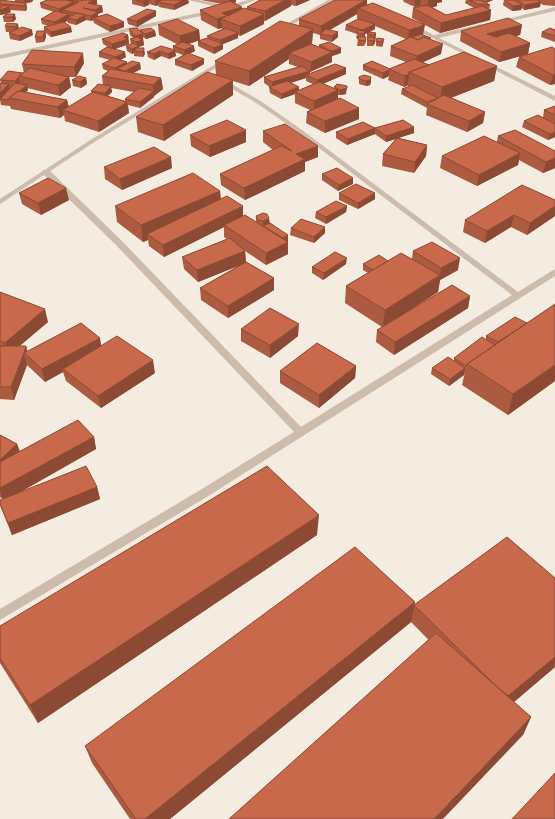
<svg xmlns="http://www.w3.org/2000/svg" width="555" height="819" viewBox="0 0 555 819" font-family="'Open Sans',sans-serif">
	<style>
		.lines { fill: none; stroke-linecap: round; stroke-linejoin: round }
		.minor { fill: #cdbbac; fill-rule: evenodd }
		.tertiary { fill: #cdbbac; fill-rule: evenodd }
		.wall { fill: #ac5a40; fill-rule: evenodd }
		.shaded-wall { fill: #8c4a34 }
		.building { fill: #c8694b; stroke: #8c4a34 }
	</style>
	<rect width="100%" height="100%" fill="#f4ebe1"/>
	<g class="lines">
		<path class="minor" d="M188,0h11l29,6 20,-6h8l-27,10 -229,49v-4l222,-47z
			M555,7v4l-57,13 -3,-2z
			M481,24l2,1v2l-44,11 116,58v5l-146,-75 5,-1 20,10z
			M219,79h4l39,23 40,28 216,162 37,-23v7l-345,219 -210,125v-11l202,-120 92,-57 -178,-187 -73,-71v-4h6l73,71 179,186 211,-132 -214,-163 -40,-28 -39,-23z"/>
		<path class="tertiary" d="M328,0h7l-54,31 -5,-1z
			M227,57l2,1v2l-133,81 -96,63v-5l92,-60z"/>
	</g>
	<path class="wall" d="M0,0l15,2v-2h18l-1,2 -6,1 1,5 -1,3 -16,-1 1,2 -4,2 9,5 -3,3h-9l-1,-5 2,-3 -4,1h-1z
		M68,0h29v4l-1,1 6,1 1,6 -5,2v2l26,11 -14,5 -16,-9 -1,-3 -2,1 -5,-1 -10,5 -8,-2 -1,-2 -2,1 7,10 -21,5 -5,-4v4l-2,5 -8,1 -1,-6 9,-6v-4l4,-1 -6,-2 -1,-5 13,-7 -13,-4 -1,-5z
		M132,0h56l1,3 -15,7 -15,-3 -1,-2 -2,1 -7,-2 -5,3 -12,-3z
		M201,0h35v2l-2,1 8,6h5v-2l13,-7h50l-14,6 -5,-1v1l-26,15h-1v3l-24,12 -2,-1v3l-15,6v5l-9,5 -16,-8v-5l10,-3 -1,-2 16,-7h-1v-1l-4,1 -17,-9 -1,-10 22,-6z
		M367,0v5l56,30 7,4 11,15 -18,8 6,3 68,1 -3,15 -43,17 34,14 -2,11 -16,9 -41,-17 1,-7 -26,-14 1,-5 6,-2v-2l-4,2 -16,-7 1,-4 -6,3 -20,-9v-5l27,4 16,-7 -16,-6 1,-10 15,-7 -31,-13v3l-5,3 6,1 -1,10 -2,3h-6v-12l2,-2 -4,2v3h1v5l-2,4h-7l1,-7 -2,-1 1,-4 -12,-4 1,-5 12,-6 -1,-1v-4l-27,16 8,2v5l-6,5 -12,-3v-4l-7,-2 -1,10 -1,1 8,3v-2l22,8 -9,3v6l-22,10v2h36l-23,10 11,5v-2l3,-3 9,10 -6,1h-2v4l21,9v11l-34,14 -19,-10 1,-11 3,-2 -15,-7v-9l-14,5 -11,-6 -1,-6h1l-6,-4v-6l34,-10 -9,-3v-5l-40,27 -16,-5v14l-69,46 -26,-9 -2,-15 80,-42 -1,-14 84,-35v-7zM306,78v3l7,3 -14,6v-3l-8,-4z
		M403,0h39v2l-5,1v3l-5,1 14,8 28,-7 -9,-5 1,-3h27l-7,3 4,2 -1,4 2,1 -1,10 -50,13 -28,-15 1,-10 8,-2 -6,1 -11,-5z
		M504,0h51v6l-12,-1 -3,-2v4l-16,3 -2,-2 -1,2 -9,1 -9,-6z
		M156,11v5l-19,11 -9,-3 -1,-5z
		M7,23l12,6 14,6 -13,6 -10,-2 -1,-6 3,-1h-6l-1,-6z
		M158,25l41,5 1,10 -11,4 6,7 -6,3 15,5v5l-12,7 -17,-6v-5l8,-5 -8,-3 1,4 -7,3 -8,-3 -7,4 -6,-3 -1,-5 26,-2v-4l4,-2 -18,-9z
		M522,25l-2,10 -5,1 15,7 -2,11 -29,8 -39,-21 1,-10z
		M129,29l12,3 -1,-2 15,1 1,5 -10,3 -3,-2 1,8 -5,2v1l6,6 -2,3 -9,-1v-3l-2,1 -5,-3 -1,-5 5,-2 -1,-5 3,-1 -3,-3z
		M555,30v12l-14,-5 1,-5z
		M128,35l1,9 -14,5 11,8 -6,3 21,9 -9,4 29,5 2,11 -9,7v1l-14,11 -12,-3 1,8 -30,19 -34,-11 -1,-6 -4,3 -49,-9 -1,-3 -9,-1 -1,-5v-17h1l-1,-4 24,-6 -2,-9 62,-1 -8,14h-7l2,10 -11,9 -33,-8 1,2 -2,2 41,8 2,7 23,-14 -1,-2 12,-6 -1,-9 6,-5 -5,-2 -1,-5 8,-4 -11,-3v-5l9,-5 -5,-3 -1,-5zM111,88l23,4 -9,7v2l-17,-5 4,-4z
		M384,39l-1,5 -1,3 -6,-1v-5z
		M555,49v35l-5,1 -34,-18 3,-10z
		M359,77l12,5 -1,3 -4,1 -7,-2z
		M86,78l1,6 -6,4 -8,-2 -1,-6z
		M555,106v31l-7,3 -26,-13 2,-6 19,-3 1,-8z
		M414,127v6l-16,5 29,7 -1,11 -12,17 -32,-7 1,-12 13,-15 -10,3 -11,-8 -28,11 -11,-7v-6l39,-4z
		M263,131l55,26 -13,5v9l-60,29 -24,-15 -1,-11 53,-24 -10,-8z
		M190,135l56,7 -36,15 -19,-11z
		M498,136l57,15v17l-12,5 -24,-13 -1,5 -41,21 -37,-18 2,-12 55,-14z
		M104,167l68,1 -50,22 -17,-11z
		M322,174l31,4v6l-15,7 -16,-11z
		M220,191l1,8 22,17 13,6v-6l14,7 18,19v12l-22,11 -21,-14 1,11 28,16v12l-46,28 -27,-18 -1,-12 42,-24 -44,18 -14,-13 -2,-12 45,-18 -3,-2v-10l-60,30 -15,-11 -1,-6 -5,2 -26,-20 -2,-16z
		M19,193l50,7 -28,15 -19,-11z
		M339,193l36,6 -17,10 -19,-9z
		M555,200v16l-28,19 -16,-8 -26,16 -22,-11 2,-12z
		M347,206l-1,6 -20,12 -11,-6 1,-6z
		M291,228l34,5 -11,10 -24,-8z
		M413,251l45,19 -18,10 -2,12 -29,19 61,-15 -2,12 -74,47 -18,-13 1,-12 5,-3 -37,-24 1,-17 22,-13 -5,-3v-6l49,-5z
		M346,264l-23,16 -11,-7v-6z
		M0,292l48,30 -29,24h7l1,5 74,-5 54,27 -54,35 -35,-27 -3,-9 -18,10 -18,-17 -13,35 -14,-1z
		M555,304v77l-47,34 -46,-30 3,-13 -1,3 -15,11 -18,-12 1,-6 22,-7v-3l32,-19v-3l41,-13z
		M241,329l57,7 -28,22 -29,-17z
		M356,366l-1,12 -36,30 -39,-25v-12z
		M0,435l17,9 3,8 74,-15 2,12 -77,44 78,-6 3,12 -88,36 -12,-30 2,-6 -2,-2z
		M317,535l-279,188 -38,-60v-37z
		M555,578v89l-41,35 17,15 -8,18 -112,-113 -241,197h-40l-38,-56 -7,-17 330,-144 -1,3z"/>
	<path class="shaded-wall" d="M24,0h9l-1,2 -6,1 1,5 -1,3z
		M95,0h2v4l-8,4 -1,-5z
		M148,0h1v5l-5,2 -1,-5z
		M157,0h12l-11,2v3l-2,1 -1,-5z
		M183,0h5l1,3 -15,7v-5z
		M230,0h6v2l-6,3z
		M285,0h6v6l-26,15v-10z
		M296,0h14l-14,6z
		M366,0h1v9l-9,-1 -1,6 -34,20h-2v-8z
		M415,0h6l-1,6 -5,1z
		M428,0h14v2l-5,1v3l-10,3z
		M487,0h6l-7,3z
		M74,2l1,5 -13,3v3l-2,1 -1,-5z
		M541,2l-1,5 -16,3 1,-5z
		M522,5l-1,5 -9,1 1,-5z
		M102,6l1,6 -5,2v3l-5,1v2l-2,1v-5l5,-3 -1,-3z
		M9,7l2,5 -10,3 -1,-5z
		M242,7v10l-21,2 1,9 -4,1 -1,-10 5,-6z
		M491,10l-1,10 -50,13 1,-10z
		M156,11v5l-19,11 -1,-6z
		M15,14l1,5 -3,3 -1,-5z
		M69,14l1,5 -3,-1v3l-11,6 -1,-5z
		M264,14v10l-24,12v-10z
		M85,15l1,5 -10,5v-5z
		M124,22v5l-14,5v-6z
		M18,24l1,5 -3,3 -1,-5z
		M375,24v5l-10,5v3l-2,2 1,-5h-1v-4z
		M425,25l-2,10 -15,5 1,-10z
		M522,25l-2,10 -33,9v-10z
		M71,27l1,5 -21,5v-5z
		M313,29l-1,14 -17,12 -6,-2v6l-40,27v-15z
		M32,30l1,5 -13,6 -1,-5z
		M199,30l1,10 -19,6 -1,-10z
		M45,31l1,6 -2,5 -1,-5z
		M155,31l1,5 -10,3 -1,-5z
		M338,32v5l-6,5v-6z
		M238,33v5l-15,6v5l-9,5v-6l6,-2v-6z
		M376,33l-1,10 -2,3 1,-11z
		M143,34v5l-7,2 -1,-5z
		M128,35l1,9 -17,6v-6l12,-7z
		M384,39l-1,5 -1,3v-5z
		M143,40l1,5 -5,2v4h-5v2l-2,1v-5l5,-2 -1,-5z
		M530,43l-2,11 -29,8 2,-10z
		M443,44l-2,10 -26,12 2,-10z
		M194,46l1,5 -10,5 -1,-6z
		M144,48l1,6 -2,3v-5z
		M341,48v5l-9,3v6l-22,10 1,-10 20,-9v-2z
		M175,50l1,6 -7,3 -1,-5z
		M160,51l1,5 -7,4v-6z
		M125,52l1,5 -9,5 -1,-5z
		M83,53l1,10 -8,14 -2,-10z
		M204,59v5l-12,7 -1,-6z
		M127,62v6l-10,1v4l-1,1 -1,-6z
		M140,63l1,6 -15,8 -1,-6z
		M497,66l-3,15 -54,21 2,-15z
		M346,68v6l-29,12v-6z
		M389,70v6l-6,3v-6z
		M310,71v6l-4,-2v3l-34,10v-6z
		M409,74l-1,11 -4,2 1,-11z
		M555,74v10l-5,1 3,-10z
		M19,77l1,6 -3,4 -2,-6z
		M69,77l2,10 -11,9 -2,-11z
		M371,77v5l-1,3 -4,1v-5z
		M86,78l1,6 -6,4 -1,-6z
		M161,78l2,11 -9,7 -1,-11z
		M233,80v15l-69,46 -1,-16z
		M9,84l1,6 -10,9v-6z
		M27,85l1,5 -10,10 -6,-1z
		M111,86l1,6 -7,6v-5z
		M299,87v6l-4,-1v2l-14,5 1,-5z
		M347,88l-1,6 -6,1v-5z
		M338,90v11l-24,11v-11z
		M154,91v6l-14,11v-6z
		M67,100l2,11 -6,-1 1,5 -4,3 -2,-11z
		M127,102l2,11 -30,19 -1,-11z
		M359,108v11l-34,14v-12z
		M485,112l-2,11 -16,9 2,-11z
		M414,127v6l-28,9v-6z
		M375,128v6l-28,11 1,-6z
		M246,130v12l-36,15 -1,-11z
		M555,132v5l-7,3 2,-6z
		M427,145l-1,11 -12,17 1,-11z
		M318,146v11l-13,5v9l-60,29 -1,-12 52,-34z
		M520,153l-2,12 -41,21 2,-11z
		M171,157l1,11 -50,22 -2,-11z
		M555,158v10l-12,5 3,-11z
		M353,178v6l-15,7 1,-6z
		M66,188l3,12 -28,15 -3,-12z
		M220,191l1,16 -74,27 1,6 -5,2 -2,-17z
		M375,193v6l-17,10v-6z
		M243,206v12l-19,7v2l-60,30 -1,-12z
		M347,206l-1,6 -20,12v-7z
		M555,206v10l-28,19 3,-12z
		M514,215l-3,12 -26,16 2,-12z
		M269,218l1,6 -7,3v-6z
		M325,227v6l-11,10v-6z
		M288,235v19l-22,11v-12l15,-14z
		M245,251l1,12 -48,19 -1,-12z
		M347,258l-1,6 -23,16 1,-7z
		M460,258l-2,12 -18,10 -2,12 -55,35 2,-17 55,-34 1,-8z
		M274,278v12l-46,28v-12z
		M470,296l-2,12 -74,47 1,-13z
		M45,309l3,13 -40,34 -3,-13z
		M299,324l-1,12 -28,22v-13z
		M100,338l2,12 -39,19v3l-18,10 -3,-13z
		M26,346l3,12 -5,-5z
		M24,353l3,12 -13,35 -3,-13z
		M153,360l2,13 -54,35 -3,-12z
		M555,365v16l-47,34 5,-21z
		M356,366l-1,12 -36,30v-13z
		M465,368l-1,7 -15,11 1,-7z
		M94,437l2,12 -92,52 -4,-10v-3z
		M17,444l4,12 -21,17v-13z
		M97,487l3,12 -88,36 -4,-12z
		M319,515l-2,20 -279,188 -8,-18z
		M415,602l-4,20 -241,197h-25z
		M555,657v10l-54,46 6,-16z
		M531,717l-8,18 -80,84h-9z"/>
	<path class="building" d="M0,0l26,3 -1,3 -25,-2z
		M47,0h19l8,2 -15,7 -19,-6z
		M70,0h13l-2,1 2,-1h12l-7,3 14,3 -7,4 -12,-2 15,4 -7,4 -29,-6 17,-8z
		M136,0h12l-5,2z
		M162,0h21l-9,5 -16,-3z
		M260,0h25l-20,11 -18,-4z
		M335,0h31l-45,26 -22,-7z
		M470,0h10l10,5 -13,-1z
		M504,0h10l8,5 -9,1z
		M518,0h19l4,2 -16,3z
		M230,1l12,6 -20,6 6,3 16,-8 20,6 -24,12 -19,-7 5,-3 -9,3 -17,-9z
		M373,3l52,22 -16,5 -51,-22z
		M6,5l3,2 -9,3v-3z
		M427,5l19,10 36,-9 9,4 -50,13 -28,-15z
		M147,9l9,2 -20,10 -9,-2z
		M55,11l14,3 -14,8 -14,-3z
		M77,13l8,2 -9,5 -9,-2z
		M6,14h9l-3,3h-9z
		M107,14l17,8 -14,4 -17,-8z
		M508,18l14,7 -35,9 9,3 13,-4 21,10 -29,9 -40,-21z
		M177,19l22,11 -19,6 -22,-11z
		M358,19l17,5 -12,6 -17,-5z
		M280,21l33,8 -64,42 -34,-10z
		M64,22l7,5 -20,5 -7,-5z
		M7,23l11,1 -3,3 -10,-1z
		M22,27l10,3 -13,6 -10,-3z
		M137,28l6,6 -8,2 -6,-7z
		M151,28l4,3 -10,3 -5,-4z
		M226,28l12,5 -18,7 -13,-4z
		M550,28l5,2v6l-13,-4z
		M326,29l12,3 -6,4 -12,-2z
		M358,30l7,1 -1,3 -7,-1z
		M37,31h8l-2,6h-8z
		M369,32l7,1 -2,2 -7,-1z
		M123,33l5,2 -4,2 4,2 -16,5 -10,-5z
		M421,34l10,4 -2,1 -5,-2 -6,3 -6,-3z
		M359,36l7,1 -1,4 -7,-1z
		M137,37l6,3 -7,2 -6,-3z
		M369,37l6,1 -1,3 -7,-1z
		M411,37l7,3 6,-3 19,7 -26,12 -26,-10z
		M207,38l16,6 -9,4 -16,-7z
		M377,38l7,1 -2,3 -6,-1z
		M183,42l11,4 -10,4 -11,-4z
		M329,42l12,6 -10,3 -12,-6z
		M133,43l6,3 -7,3 -6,-3z
		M311,44l21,8 -21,10 -22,-9z
		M161,46l14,4 -7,4 -8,-3 -6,3 -7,-2z
		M107,47l18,5 -9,5 -17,-5z
		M552,47l3,2v25l-2,1 -34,-18z
		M136,48h8l-1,4 -9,-1z
		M32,50l51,3 -9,14 -52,-3z
		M464,52l33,14 -55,21 -33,-15z
		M188,53l16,6 -13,6 -16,-5z
		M114,58l13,4 -12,6 -13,-4z
		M414,59l15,6 -20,7v2l-4,2 -16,-7z
		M132,61l8,2 -15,8 -8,-2z
		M372,61l18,8 -1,1 -6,3 -20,-8z
		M335,64l11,4 -29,12 -11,-5z
		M302,66l8,5 -38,11 -8,-5z
		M30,68l39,9 -11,8 -39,-9z
		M111,69l50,9 -8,7 -51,-9z
		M8,71l15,2 -4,3v1l-4,4 -15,-1z
		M207,72l26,8 -70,45 -27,-8z
		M364,75l7,2 -1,3 -4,1 -7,-2v-2z
		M79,76l7,2 -6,4 -8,-2z
		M287,81l12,6 -17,7 -13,-7z
		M319,82l19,8 -24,11 -19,-9z
		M0,83l9,1 -9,9z
		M15,83l12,2 -7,6h-2l-9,7v2l-9,-1z
		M98,84l13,2 -6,7 -14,-2z
		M337,84l10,2v2l-7,2 -6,-3z
		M412,85l26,13 -11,4 -25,-13z
		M139,88l15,3 -14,11 -15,-3z
		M18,91l49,9 -9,7 -49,-9z
		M93,92l34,10 -29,19 -35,-11z
		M444,95l41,17 -16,9 -42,-17z
		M340,98l19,10 -34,13 -18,-9z
		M555,106v9l-11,-5z
		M538,115l17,9v8l-5,2 -26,-13z
		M227,120l19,10 -37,16 -19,-11z
		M403,120l11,7 -28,9 -11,-8 -27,11 -12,-7 27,-10 12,6z
		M285,124l33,22 -22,8 9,5 -61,29 -24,-14 61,-28 11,5 -29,-20z
		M515,130l40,21v7l-9,4 -48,-26z
		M484,136l36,17 -41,22 -37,-19z
		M397,138l30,7 -12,17 -32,-8z
		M154,147l17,10 -51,22 -16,-12z
		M337,168l16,10 -14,7 -17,-11z
		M193,173l27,18 -79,34 -26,-19z
		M48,178l18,10 -28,15 -19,-10z
		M356,184l19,9 -17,10 -19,-10z
		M522,185l33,15v6l-25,17 -16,-8 -27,16 -22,-11z
		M227,196l16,10 -80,39 -16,-11z
		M336,201l11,5 -21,11 -10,-5z
		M263,213l4,1 2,4 -6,3 -5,-1 -2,-4z
		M245,215l43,27 -22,11 -42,-28z
		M301,219l24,8 -11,10 -23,-9z
		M270,223l18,12 -5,3 -20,-12z
		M230,238l15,13 -48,19 -15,-13z
		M432,242l28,16 -19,10 -28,-17z
		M335,252l12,6 -23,15 -12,-6z
		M401,253l39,22 -55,35 -39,-24z
		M379,255l9,6 -15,9 -10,-6z
		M246,262l28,16 -46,28 -28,-18z
		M452,285l18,11 -75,46 -18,-12z
		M0,292l45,17 -40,34 -5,-2z
		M555,304v61l-42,29 -46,-30z
		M270,308l29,16 -29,21 -29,-16z
		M515,317l12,6 -29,19 -12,-6z
		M81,323l19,15 -58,31 -18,-16 -13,34h-11v-41h26l-2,7z
		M117,336l36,24 -55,36 -35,-27z
		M482,337l13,8 -28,19 -1,2 -12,-8z
		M317,343l39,23 -37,29 -39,-24z
		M448,357l17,11 -15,11 -18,-11z
		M78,420l16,17 -94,51v-26z
		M0,435l17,9 -17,16z
		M86,466l11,21 -89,36 -8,-19v-4z
		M267,466l52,49 -289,190 -30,-47v-32z
		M507,537l48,41v79l-47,39 -14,-12 -80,-79z
		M355,547l60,55 -270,217h-9l-51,-73z
		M436,633l95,84 -97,102h-205z
		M555,773v46h-43z"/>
</svg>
